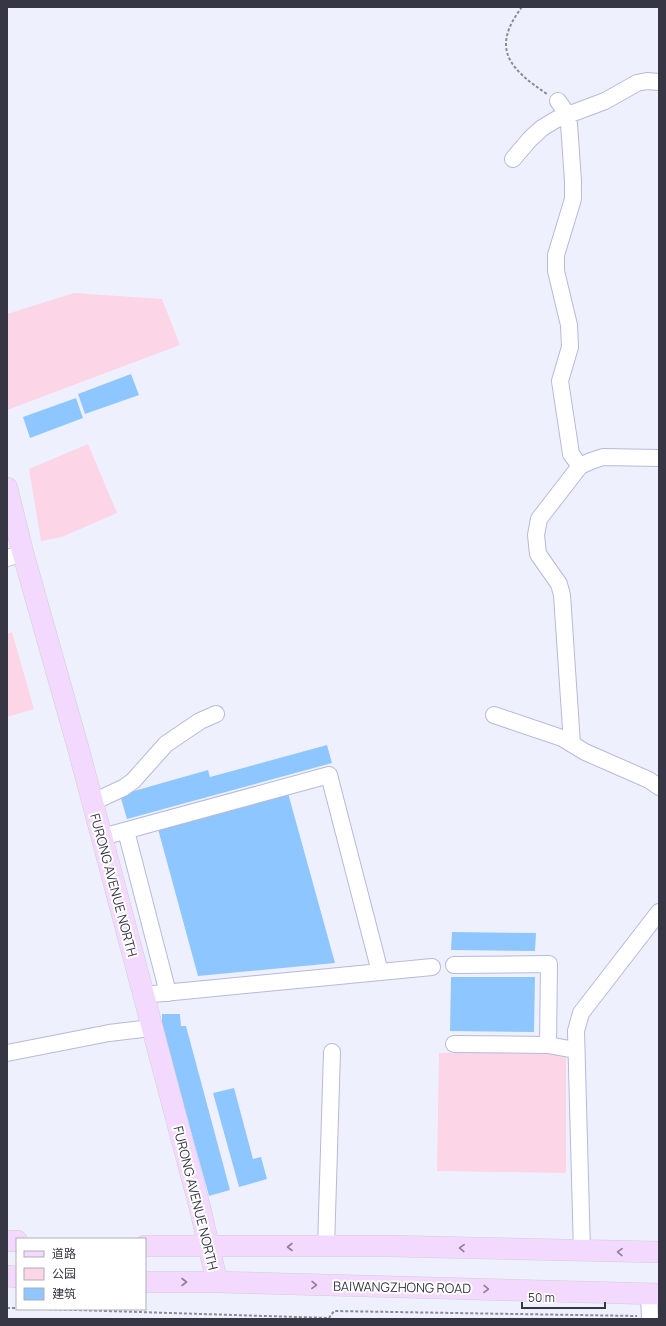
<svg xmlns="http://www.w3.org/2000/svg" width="666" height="1326" viewBox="0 0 666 1326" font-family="Manrope,'Noto Sans SC',sans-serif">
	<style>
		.green { fill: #fcd5e6 }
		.building { fill: #8ec7ff }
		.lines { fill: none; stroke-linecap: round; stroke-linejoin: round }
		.minor-casing { stroke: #b7b9db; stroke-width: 18 }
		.major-casing { stroke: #cfcfd2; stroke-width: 22 }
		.path { stroke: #8a8b99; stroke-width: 2; stroke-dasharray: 3 2; stroke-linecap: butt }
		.minor { stroke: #fff; stroke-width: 16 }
		.major { stroke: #f4d9fe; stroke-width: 21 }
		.oneway { stroke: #8c7f98 }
		.labels { text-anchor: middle; stroke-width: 4; stroke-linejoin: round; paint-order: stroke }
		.street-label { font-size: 13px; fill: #363644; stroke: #fff }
	</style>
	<rect width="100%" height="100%" fill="#eff0fe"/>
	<path class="green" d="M74,293l88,6 18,46 -173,65v-96z
		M88,444l29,69 -55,24 -21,4 -12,-72z
		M12,632l22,77 -27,8v-83z
		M547,1052l19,6v115l-129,-2 2,-118z"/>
	<path class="building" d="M131,374l8,21 -54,19 -7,-20z
		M76,398l7,20 -53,20 -7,-21z
		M327,745l5,18 -205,56 -7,-24 88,-25 2,7z
		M288,793l47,170 -137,13 -40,-147z
		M452,932l84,1 -1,18 -84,-1z
		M451,977h84l-1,55 -84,-1z
		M162,1014h18l1,12h5l44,164 -21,6 -47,-169z
		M234,1088l19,71 8,-2 6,22 -28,8 -26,-94z"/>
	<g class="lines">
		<g class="minor-casing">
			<path id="minor" d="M558,101l7,10 4,13 4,57v18l-17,56v16l13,54 1,22 -10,34 11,73 9,12
				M513,159l17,-20 12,-11 15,-9 48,-18 32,-18 10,-2 12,1
				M7,558l16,-5
				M494,715l68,23 23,14 64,28 10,7
				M572,744l-10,-149 -3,-11 -21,-30 -2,-19 3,-16 41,-53 11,-5 12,-4 56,1
				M93,802l30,-14 10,-7 33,-37 34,-23 16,-7
				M126,831l42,162
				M102,837l227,-62 51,197
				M454,965l95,-1 -1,81
				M143,995l289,-28
				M454,1044l94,1 27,5
				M7,1053l102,-20 42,-5
				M326,1247l6,-195
				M582,1252l-6,-221 5,-18 78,-101
				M649,1294l1,25"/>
		</g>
		<g class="major-casing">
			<path id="major" d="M7,488l16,65 56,198 121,457 17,74
				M7,1241h10
				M145,1246h244l270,6
				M7,1276l10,1
				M145,1282h72l442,12"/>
		</g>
		<path class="path" d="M522,7c-32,42 -12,62 25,87
			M7,1308h10
			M44,1309l285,9 5,-7 303,5"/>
		<use href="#minor" class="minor"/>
		<use href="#major" class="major"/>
	</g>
	<defs><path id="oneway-chevron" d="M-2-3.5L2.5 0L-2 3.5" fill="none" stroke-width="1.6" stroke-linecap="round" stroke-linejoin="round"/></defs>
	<g class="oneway">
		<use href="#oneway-chevron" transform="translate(290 1247) rotate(180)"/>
		<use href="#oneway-chevron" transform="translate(462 1248) rotate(-178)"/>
		<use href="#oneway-chevron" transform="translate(620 1252) rotate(-179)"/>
		<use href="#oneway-chevron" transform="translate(184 1282)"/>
		<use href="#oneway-chevron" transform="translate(314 1285) rotate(1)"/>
		<use href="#oneway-chevron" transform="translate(486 1289) rotate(1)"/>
	</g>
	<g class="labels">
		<g class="street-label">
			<text transform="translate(114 885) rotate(75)" y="5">FURONG AVENUE NORTH</text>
			<text transform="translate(196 1198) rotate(76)" y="5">FURONG AVENUE NORTH</text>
			<text transform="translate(402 1287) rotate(1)" y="5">BAIWANGZHONG ROAD</text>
		</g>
	</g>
	<rect width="666" height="1326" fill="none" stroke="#363644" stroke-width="16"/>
	<rect x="16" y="1238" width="130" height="72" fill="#ffffff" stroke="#afafb4"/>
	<rect x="24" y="1251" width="20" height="6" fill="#f4d9fe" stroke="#afafb4"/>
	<text x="52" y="1258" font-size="12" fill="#363644">道路</text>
	<rect x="24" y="1268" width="20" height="12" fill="#fcd5e6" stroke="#afafb4"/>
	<text x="52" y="1278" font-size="12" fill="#363644">公园</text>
	<rect x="24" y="1288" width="20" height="12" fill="#8ec7ff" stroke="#afafb4"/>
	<text x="52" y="1298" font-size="12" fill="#363644">建筑</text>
	<path d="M522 1302v6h83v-6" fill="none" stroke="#363644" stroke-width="2"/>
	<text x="528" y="1302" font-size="12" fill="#363644" stroke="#ffffff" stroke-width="3" paint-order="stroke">50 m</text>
</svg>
